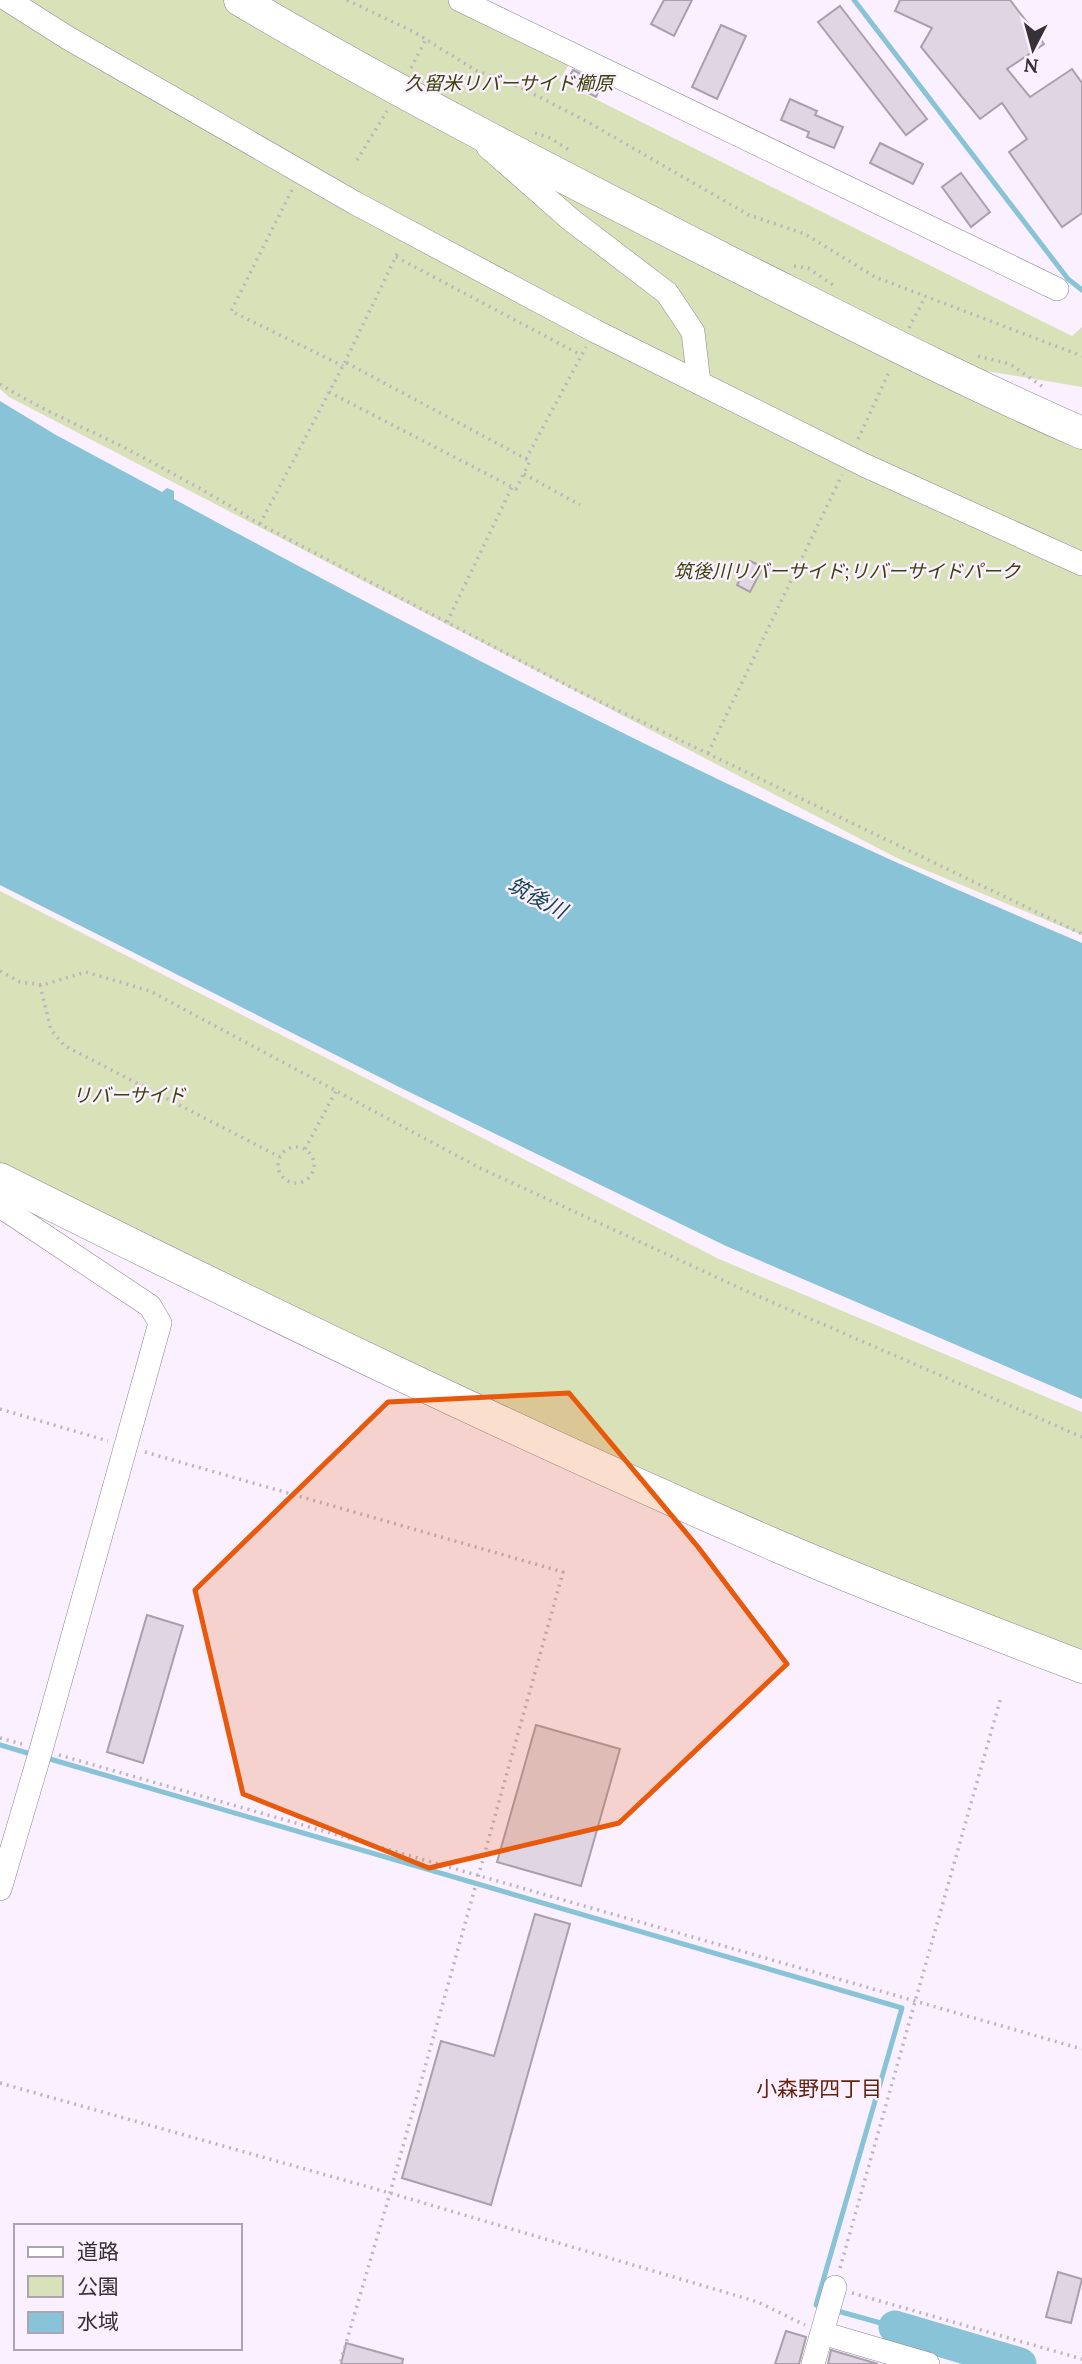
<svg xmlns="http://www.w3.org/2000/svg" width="1082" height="2364" viewBox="0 0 1082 2364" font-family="Lora,'Noto Sans JP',serif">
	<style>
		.green { fill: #d9e1b9 }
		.water { fill: #88c3d7 }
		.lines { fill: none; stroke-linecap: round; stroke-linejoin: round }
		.stream { stroke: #88c3d7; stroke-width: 5 }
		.river { stroke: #88c3d7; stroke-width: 33 }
		.building { fill: #dfd5e3; stroke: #a99fad; stroke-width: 2 }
		.street-casing { stroke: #8e8491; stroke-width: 24 }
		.secondary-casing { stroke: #8e8491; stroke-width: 33 }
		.path { stroke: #bdb4c0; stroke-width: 3.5; stroke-dasharray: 2 5; stroke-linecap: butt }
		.street { stroke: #fff; stroke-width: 23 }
		.secondary { stroke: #fff; stroke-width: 32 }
		.marked { fill: #e8590c; fill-opacity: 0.2; stroke: #e8590c; stroke-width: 5; stroke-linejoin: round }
		.labels { text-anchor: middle; stroke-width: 5; stroke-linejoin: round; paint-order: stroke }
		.park-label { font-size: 19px; font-style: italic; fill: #3b4208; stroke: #fbf0ff }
		.water-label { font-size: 21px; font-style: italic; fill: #114453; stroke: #fbf0ff }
		.neighbourhood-label { font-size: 21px; fill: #63220b; stroke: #fbf0ff }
	</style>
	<rect width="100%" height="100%" fill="#fbf0ff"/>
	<path class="green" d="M0,0h237l845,424v511l-183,-76 -890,-462 -9,-8z
		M267,0h180l124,61 -12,20 513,255 10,-9v60l-114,-19 -377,-187z
		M0,891l719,368 363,153v245l-213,-80 -452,-203 -417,-207z"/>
	<path class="water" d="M0,401l56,34 106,57 5,-4 7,3v8c296,161 597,314 908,444v456l-356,-153 -325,-158 -401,-203z"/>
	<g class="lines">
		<path class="stream" d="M854,0l214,279 14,11
			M0,1745l34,10
			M43,1757l859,251 -86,297 8,2
			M834,2310l61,17"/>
		<path class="river" d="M895,2327l125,37"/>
	</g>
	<path class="building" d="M664,0h28l-18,36 -23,-12z
		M900,0h110l34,44 -37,25 23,28 42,-28 10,14v130l-20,14 -53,-75 18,-13 -25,-36 -22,16 -59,-72 11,-19 -37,-17z
		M840,6l87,113 -21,16 -88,-113z
		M721,25l25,11 -29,63 -25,-12z
		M573,70l29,14 -6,13 -30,-15z
		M790,99l27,12 -2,4 28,12 -9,21 -27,-11 2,-5 -28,-12z
		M880,143l43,21 -10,20 -43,-21z
		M961,173l29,39 -19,15 -29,-40z
		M750,561l13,6 -13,25 -13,-7z
		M147,1615l36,11 -40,137 -36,-11z
		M536,1725l84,24 -39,137 -84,-24z
		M535,1914l35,10 -79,281 -89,-27 39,-137 53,15z
		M1058,2272l24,7 -11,44 -25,-6z
		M786,2331l20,6 -7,27h-24z
		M346,2343l57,16 -1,5h-61z
		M831,2350l47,14h-50z"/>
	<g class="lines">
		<g class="street-casing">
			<path id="street" d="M8,0l60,38 287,165 240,128 269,134 218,99
				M460,0l597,289
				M488,147l82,72 97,74 26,39 6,51
				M0,1206l150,100 10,17 -119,427 -41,139
				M822,2333l106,31
				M813,2364l22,-77"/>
		</g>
		<g class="secondary-casing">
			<path id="secondary" d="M240,0c158,93 322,177 485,260 118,59 236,120 357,173
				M0,1179c256,128 514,253 777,367 100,43 203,82 305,121"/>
		</g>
		<path class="path" d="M347,0l67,32 63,39 43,16 66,34 163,94 56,19 70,43 207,79
			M411,68l15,-29
			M535,133l15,5 22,14
			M357,160l30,-49
			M292,190l-61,121 112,55
			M396,257l185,98
			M794,266l14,2 25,17
			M909,328l16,-31
			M978,356l32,8 33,23
			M0,384c41,26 86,44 129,66 43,23 86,46 127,72l318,167 508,245
			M329,392l187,97 14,-28 -185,-99
			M858,439l32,-69
			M526,459l60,-112
			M524,474l56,31
			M260,524l85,-162 54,-112
			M447,622l65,-135
			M708,753l134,-278
			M0,971l20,11 23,3 43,-13 64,19 328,176 264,122 340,148
			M40,985l11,45 14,16 215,111
			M278 1165a18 18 0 1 1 36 0a18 18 0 1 1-36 0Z
			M305,1149l31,-58
			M0,1409l108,32
			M145,1452l418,120 -173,621 -50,171
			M0,1738l22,6
			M59,1755l1023,294
			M0,2083l390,110 368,109 47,23
			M840,2268l161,-571
			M852,2293l230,66"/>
		<use href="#street" class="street"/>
		<use href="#secondary" class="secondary"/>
	</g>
	<path class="marked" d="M569,1393l129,154 89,117 -168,159 -190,45 -186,-74 -48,-204 193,-188z"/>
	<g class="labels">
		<g class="park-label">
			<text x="509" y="90">久留米リバーサイド櫛原</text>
			<text x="847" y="578">筑後川リバーサイド;リバーサイドパーク</text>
			<text x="129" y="1102">リバーサイド</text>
		</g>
		<g class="water-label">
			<text transform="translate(537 898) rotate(28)" y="7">筑後川</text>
		</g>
		<g class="neighbourhood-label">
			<text x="819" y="2096">小森野四丁目</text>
		</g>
	</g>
	<rect x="14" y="2224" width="228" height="126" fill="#fbf0ff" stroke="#aca4af" stroke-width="2"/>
	<rect x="28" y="2247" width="35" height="10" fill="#ffffff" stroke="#aca4af" stroke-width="2"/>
	<text x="77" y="2259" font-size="21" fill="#353136">道路</text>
	<rect x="28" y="2276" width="35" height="21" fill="#d9e1b9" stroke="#aca4af" stroke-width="2"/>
	<text x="77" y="2294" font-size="21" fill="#353136">公園</text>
	<rect x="28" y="2312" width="35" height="21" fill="#88c3d7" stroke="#aca4af" stroke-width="2"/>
	<text x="77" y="2329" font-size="21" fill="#353136">水域</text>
	<g transform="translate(1033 49) rotate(186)" stroke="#fbf0ff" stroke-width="5" paint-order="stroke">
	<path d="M0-5L12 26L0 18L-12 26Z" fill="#353136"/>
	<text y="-10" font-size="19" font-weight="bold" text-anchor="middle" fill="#353136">N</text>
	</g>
</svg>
